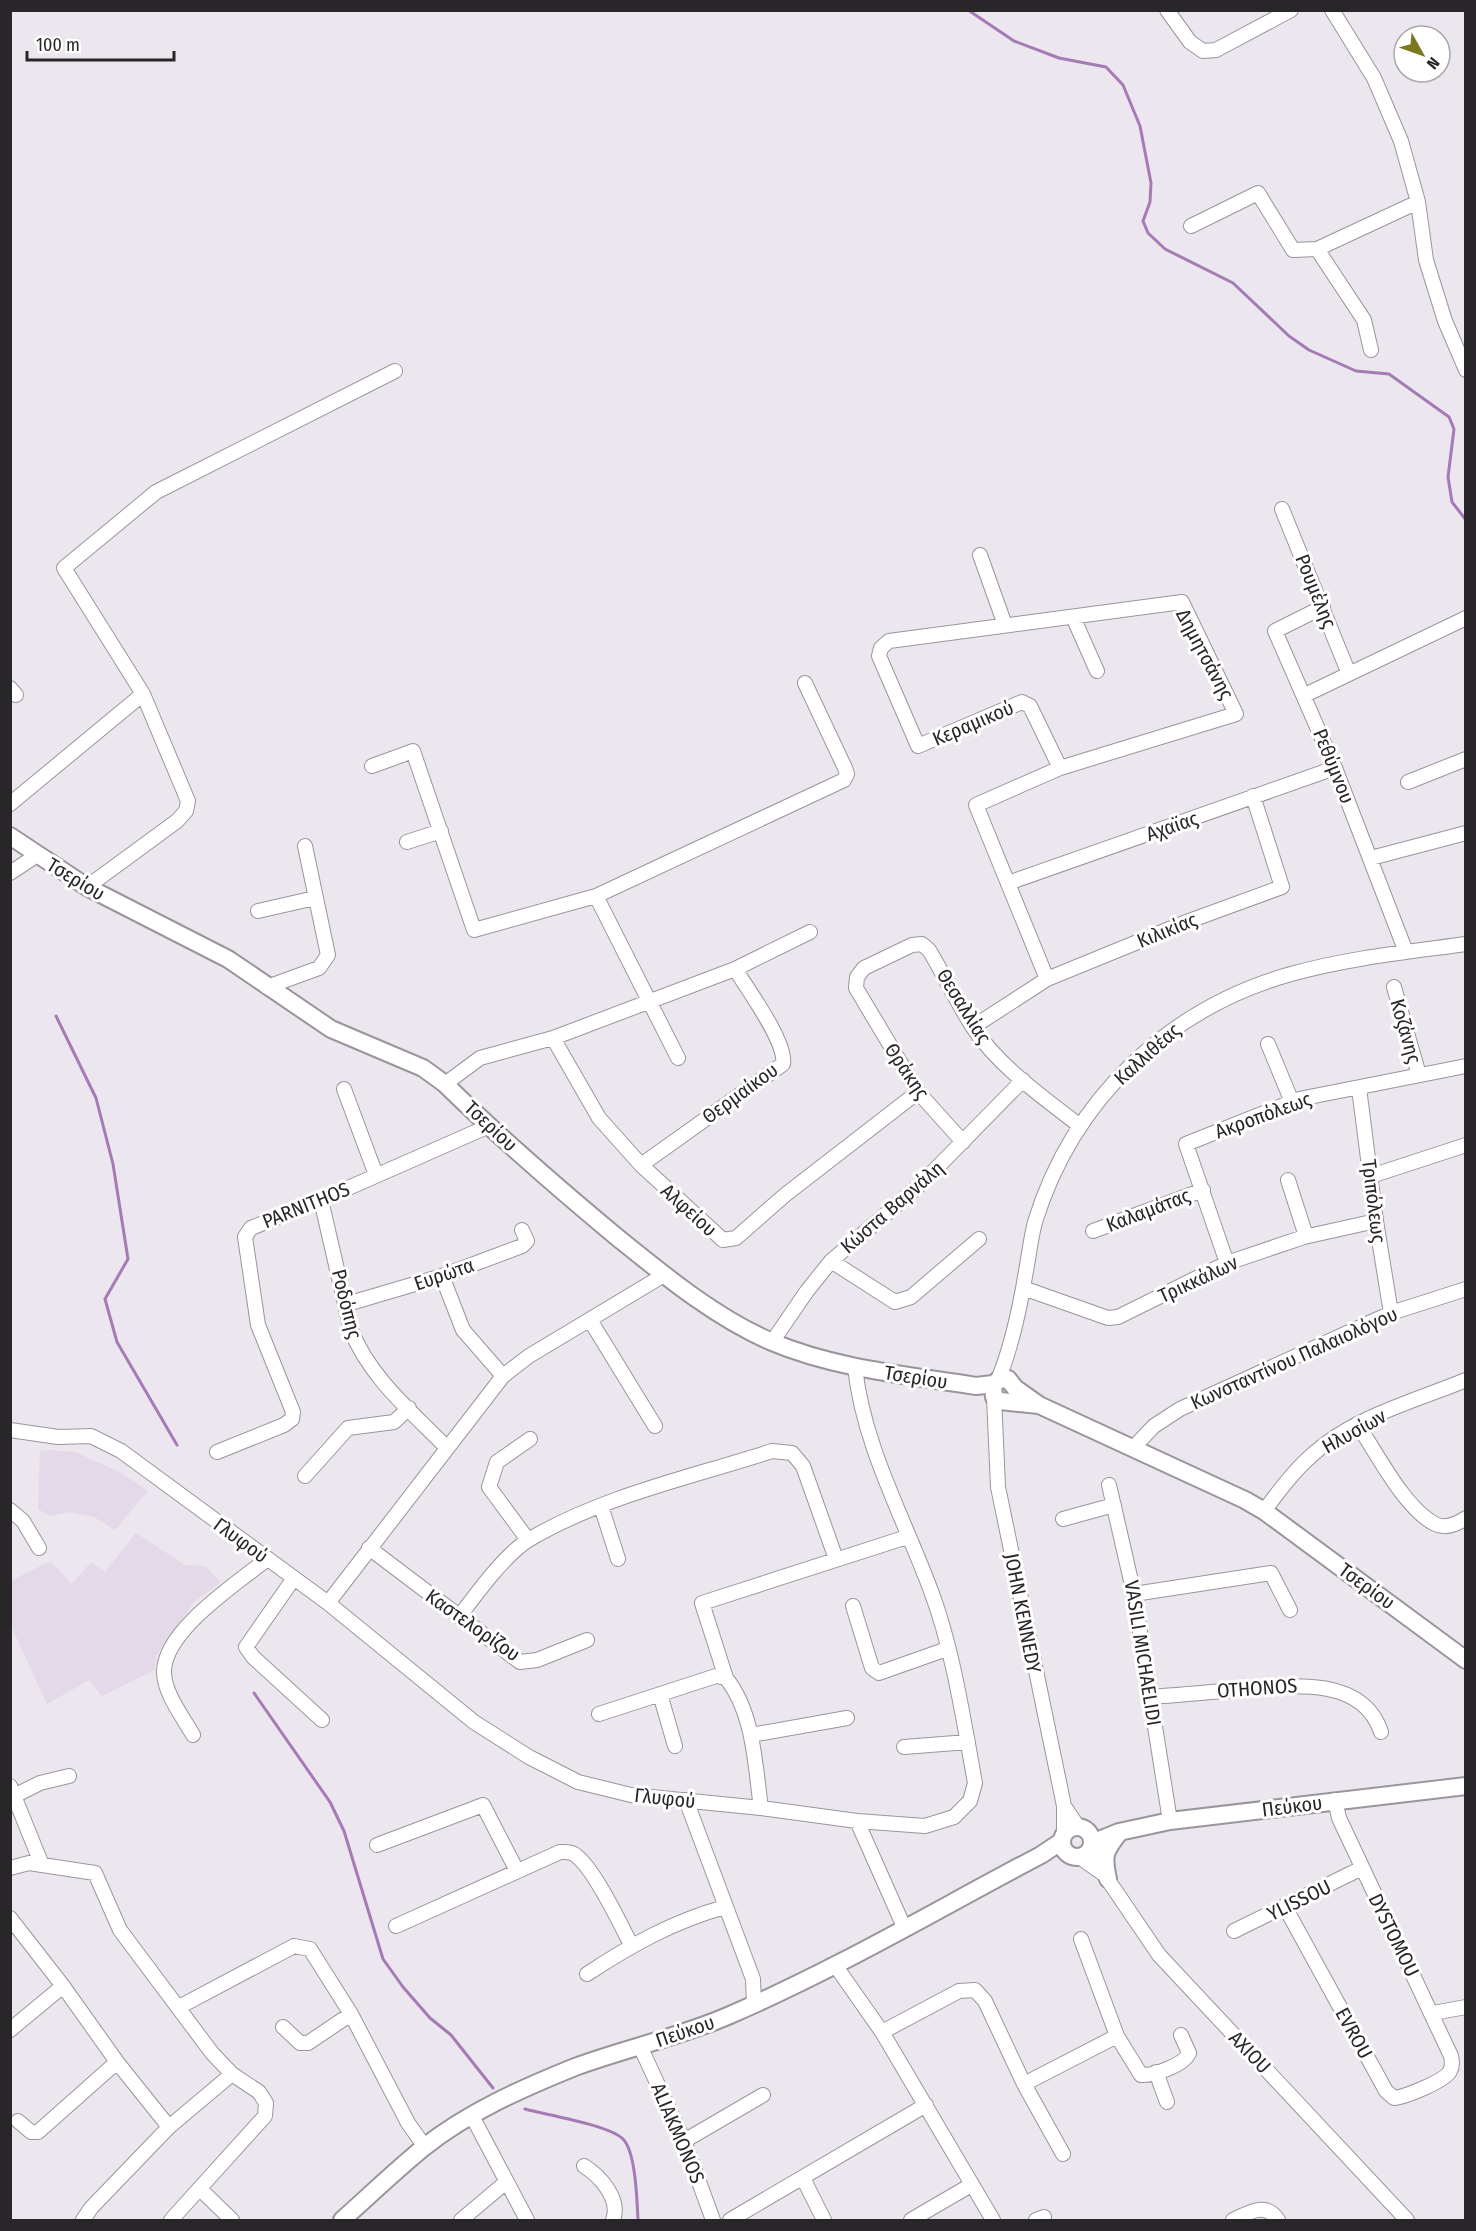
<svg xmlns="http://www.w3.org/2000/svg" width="1476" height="2231" viewBox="0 0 1476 2231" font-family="'Fira Sans Condensed',sans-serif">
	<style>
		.built { fill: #e4d9e8 }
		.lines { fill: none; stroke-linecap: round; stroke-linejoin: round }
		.stream { stroke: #a57bb5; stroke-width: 3 }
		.minor-casing { stroke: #9a959c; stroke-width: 16 }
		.major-casing { stroke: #9a959c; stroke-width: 20 }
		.minor { stroke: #fff; stroke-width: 14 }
		.major { stroke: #fff; stroke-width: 16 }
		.labels { text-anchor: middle; stroke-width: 6; stroke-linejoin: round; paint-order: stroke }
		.street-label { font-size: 20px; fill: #282629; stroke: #fff }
	</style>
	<rect width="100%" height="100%" fill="#ece6ee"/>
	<path class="built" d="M50,1450l25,2 43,19 30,20 -33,39 -21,-13 -24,-5 -21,4 -11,-7 2,-58z
		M136,1533l49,32 20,1 16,16 -27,20 -38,54 -1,14 -53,26 -13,-16 -42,24 -36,-78v-45l39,-20 22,23 19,-22 14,10z"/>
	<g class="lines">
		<path class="stream" d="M968,10l46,31 45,17 47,9 17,18 17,41 11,57 -1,19 -7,19 5,12 17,16 68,34 56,53 20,14 47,21 33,3 60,43 5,12 -6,48 4,25 14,18
			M56,1016l40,82 17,66 15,95 -23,40 12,43 60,103
			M254,1693l76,109 14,29 39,128 20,28 27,31 21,17 42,53
			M525,2109c22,6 84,16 98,30 13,13 14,63 15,81"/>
		<g class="minor-casing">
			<path id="minor" d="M1167,10l23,32 13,9 13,-1 75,-40
				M1332,10l42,68 27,63 17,61 8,58 19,61 21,49
				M1191,226l67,-33 35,57 24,-1 101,-47
				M1317,249l47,71 7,30
				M1282,509l67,165
				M980,555l25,70
				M1323,607l-48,24 60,137 71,184
				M1073,617l24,54
				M10,688l6,7
				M1305,695l161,-77
				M372,766l41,-15 61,179 122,-34 248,-116 3,-6 -2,-6 -40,-85
				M1408,782l58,-23
				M10,804l133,-110
				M407,842l34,-11
				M1371,858l95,-25
				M10,873l27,-18
				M1008,883l327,-115
				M87,887l90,-66 9,-10 2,-10 -45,-107 -79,-126 92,-76 239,-121
				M596,896l82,162
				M258,911l57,-13
				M1047,979l-71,-174 84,-37 176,-54 -54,-112 -293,39 -8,7 -2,8 39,90 104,-44 8,4 30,62
				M267,987l52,-19 9,-13 -23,-109
				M1394,987l25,88
				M973,1027l74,-48 142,-58 93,-34 -29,-91
				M553,1038l46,80 42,47 82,75 13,-2 49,-43 133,-103
				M1268,1044l24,58
				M445,1084l35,-26 73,-20 182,-69 75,-37
				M1359,1088l17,133 15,92
				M344,1089l32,86
				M963,1142l-45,-50 -62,-104 1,-11 7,-9 48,-23 10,-1 7,6c15,25 28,52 43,76 27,41 71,71 108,100
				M641,1165l142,-101c4,-21 -36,-76 -48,-95
				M1371,1176l95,-31
				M1288,1180l18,56
				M321,1200l30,130c19,48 61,82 96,118
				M1093,1231l110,-41
				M831,1261l64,41 16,-5 68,-58
				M1227,1263l-41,-119 113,-45 167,-33
				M442,1276l21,54 40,46
				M1023,1288l85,30 10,-1 109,-54 77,-26 72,-16
				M347,1304l95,-28 80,-30 5,-5 -5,-11
				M590,1320l65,106
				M772,1342l35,-51 24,-30 90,-77 102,-104
				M998,1380c14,-34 22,-72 28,-109 3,-16 5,-34 9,-49 38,-123 134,-214 256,-248 57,-16 117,-22 175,-30
				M994,1397l4,90 66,319v27
				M1357,1424c20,29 47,84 78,100 10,5 22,0 31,-6
				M10,1430l48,7 33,-1 30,15 207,152 146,119 55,35 49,25 53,13 130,13 96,13 68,5 29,-9 16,-16 5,-18c-11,-60 -22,-134 -44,-192 -27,-73 -68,-146 -76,-224
				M1134,1447l20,-21 26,-17 211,-96 75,-24
				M217,1452l67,-27 8,-6 1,-7 -35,-87 -13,-88 6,-9 70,-28 168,-74
				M305,1476l43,-48 46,-6 15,-14
				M1109,1485l25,109 36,227
				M601,1506l17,53
				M10,1510l13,11 16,27
				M1264,1511c15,-20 29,-39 48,-56 41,-38 103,-54 154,-75
				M1063,1519l51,-14
				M528,1540l-39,-53 8,-25 33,-23
				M369,1548l151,114 17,-2 50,-20
				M294,1578l-48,69 7,10 69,63
				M1134,1594l137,-21 19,37
				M328,1603l175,-227 26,-20 135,-81
				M853,1606l19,62 7,5 68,-24
				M459,1617c17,-23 47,-64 71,-78 73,-43 162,-62 242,-88l20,2 11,13 33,93
				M660,1694l15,52
				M1150,1697c29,-2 59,-5 88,-7 47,-4 124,-16 143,42
				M599,1714l117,-38 10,2
				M193,1735c-10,-18 -29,-42 -29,-63 0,-42 74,-89 103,-113
				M751,1735l96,-17
				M904,1747l64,-5
				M10,1786l32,79
				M14,1796l26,-13 29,-7
				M686,1800l67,179 1,25
				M1064,1806l14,21
				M761,1808c-6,-43 -7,-95 -35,-130l-24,-75 205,-66
				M857,1821l47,106
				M377,1845l106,-40 34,66
				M1091,1846l13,28 55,81 248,265
				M1078,1856l24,17
				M10,1868l19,-5 66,10 25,57 92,123 20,21 27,18 7,11 -1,13 -94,104
				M1285,1907l101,184 8,7c11,-1 51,-17 56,-27 3,-5 2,-10 1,-15l-112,-238 -4,-18
				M10,1918l53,68
				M396,1926l164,-74c5,0 9,-1 14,2 19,12 46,69 57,91
				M1234,1931l128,-63
				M1081,1939l36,97 24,39c12,1 43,-10 48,-22l-8,-18
				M835,1965l47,67 111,188
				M587,1974c44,-29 87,-53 138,-67
				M179,2007l115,-61 16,3 41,65 -43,29h-8l-17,-16
				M1433,2013l33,-6
				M351,2014l57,109 17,24
				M10,2030l53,-44 54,76 52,65
				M882,2032l77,-41 16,-1 10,11 39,83 39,70
				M640,2046l44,95 29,79
				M1156,2072l11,30
				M1024,2084l93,-48
				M472,2116l55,104
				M18,2121l13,11h7l79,-70
				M684,2141l79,-46
				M584,2166c16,10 37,33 29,54
				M803,2178l21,42
				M200,2189l32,31
				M83,2220l8,-12 78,-81 63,-53
				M461,2220l44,-37
				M730,2220l196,-115
				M911,2220l60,-35
				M1036,2220l8,-3
				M1233,2220c15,-7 33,-19 45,0"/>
		</g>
		<g class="major-casing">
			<path id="major" d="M10,836l77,51 141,72 103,70 92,39 22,16c55,54 114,105 173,154 47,38 98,80 154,104 64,27 136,33 204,44l17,-2
				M1039,1405l-39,-4 -6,-4 -1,-11 5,-6 10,-1 7,9 24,17 206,95 19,11 202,149
				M1062 1842a15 15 0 1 1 30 0a15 15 0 1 1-30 0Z
				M1092,1843l27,-11 51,-11 296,-35
				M1108,1879c-5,-23 -4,-27 11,-46
				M342,2220c27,-24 53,-49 81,-72 45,-36 100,-60 152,-81 51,-19 105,-30 155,-52 107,-46 208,-106 311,-160l21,-14"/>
		</g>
		<use href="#minor" class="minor"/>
		<use href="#major" class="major"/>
	</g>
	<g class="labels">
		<g class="street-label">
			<text transform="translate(1316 591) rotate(68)" y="7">Ρουμέλης</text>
			<text transform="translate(1205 654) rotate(62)" y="7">Δημητσάνης</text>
			<text transform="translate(973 723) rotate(-23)" y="7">Κεραμικού</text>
			<text transform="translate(1334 766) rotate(68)" y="7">Ρεθύμνου</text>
			<text transform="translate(1172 826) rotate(-19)" y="7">Αχαϊας</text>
			<text transform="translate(76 879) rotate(31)" y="7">Τσερίου</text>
			<text transform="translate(1167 930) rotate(-22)" y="7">Κιλικίας</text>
			<text transform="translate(964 1006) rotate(58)" y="7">Θεσαλλίας</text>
			<text transform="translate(1406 1031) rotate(74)" y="7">Κοζάνης</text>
			<text transform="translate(1147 1054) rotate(-42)" y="7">Καλλιθέας</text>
			<text transform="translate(907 1071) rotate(56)" y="7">Θράκης</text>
			<text transform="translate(740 1093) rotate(-36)" y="7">Θερμαίκου</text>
			<text transform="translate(1263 1115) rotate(-20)" y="7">Ακροπόλεως</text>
			<text transform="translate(491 1126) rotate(43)" y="7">Τσερίου</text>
			<text transform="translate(1374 1201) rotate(83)" y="7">Τριπόλεως</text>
			<text transform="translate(306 1205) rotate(-22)" y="7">PARNITHOS</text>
			<text transform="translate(892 1207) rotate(-41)" y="7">Κώστα Βαρνάλη</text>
			<text transform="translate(689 1210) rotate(42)" y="7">Αλφείου</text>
			<text transform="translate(1148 1210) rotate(-21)" y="7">Καλαμάτας</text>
			<text transform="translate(444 1274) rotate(-19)" y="7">Ευρώτα</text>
			<text transform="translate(1198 1279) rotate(-25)" y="7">Τρικκάλων</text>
			<text transform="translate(347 1304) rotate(76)" y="7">Ροδόπης</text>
			<text transform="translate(1294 1358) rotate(-24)" y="7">Κωνσταντίνου Παλαιολόγου</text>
			<text transform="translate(916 1377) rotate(9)" y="7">Τσερίου</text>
			<text transform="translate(1354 1431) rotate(-29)" y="7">Ηλυσίων</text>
			<text transform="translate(241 1540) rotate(36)" y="7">Γλυφού</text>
			<text transform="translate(1367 1586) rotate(36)" y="7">Τσερίου</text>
			<text transform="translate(1023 1613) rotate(79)" y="7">JOHN KENNEDY</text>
			<text transform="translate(473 1625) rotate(35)" y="7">Καστελορίζου</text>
			<text transform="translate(1143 1653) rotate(81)" y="7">VASILI MICHAELIDI</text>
			<text transform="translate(1257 1688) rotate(-4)" y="7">OTHONOS</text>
			<text transform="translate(665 1798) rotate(6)" y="7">Γλυφού</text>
			<text transform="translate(1292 1806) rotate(-7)" y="7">Πεύκου</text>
			<text transform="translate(1299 1900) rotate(-26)" y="7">YLISSOU</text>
			<text transform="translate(1394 1935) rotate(64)" y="7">DYSTOMOU</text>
			<text transform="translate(685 2031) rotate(-19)" y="7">Πεύκου</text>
			<text transform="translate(1354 2033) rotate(61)" y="7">EVROU</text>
			<text transform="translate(1250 2052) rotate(46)" y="7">AXIOU</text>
			<text transform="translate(678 2133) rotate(67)" y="7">ALIAKMONOS</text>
		</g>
	</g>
	<rect width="1476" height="2231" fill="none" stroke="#282629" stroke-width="24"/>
	<g transform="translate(1422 54) rotate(130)"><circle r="28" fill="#ffffff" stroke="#a9a8a9" stroke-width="1.5"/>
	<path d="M0-4.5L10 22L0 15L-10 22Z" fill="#7b781d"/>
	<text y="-9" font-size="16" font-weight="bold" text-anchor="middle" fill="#282629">N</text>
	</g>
	<path d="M27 51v9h147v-9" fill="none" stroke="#282629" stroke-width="3"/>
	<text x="36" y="51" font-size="18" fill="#282629" stroke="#ffffff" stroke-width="4.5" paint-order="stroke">100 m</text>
</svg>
